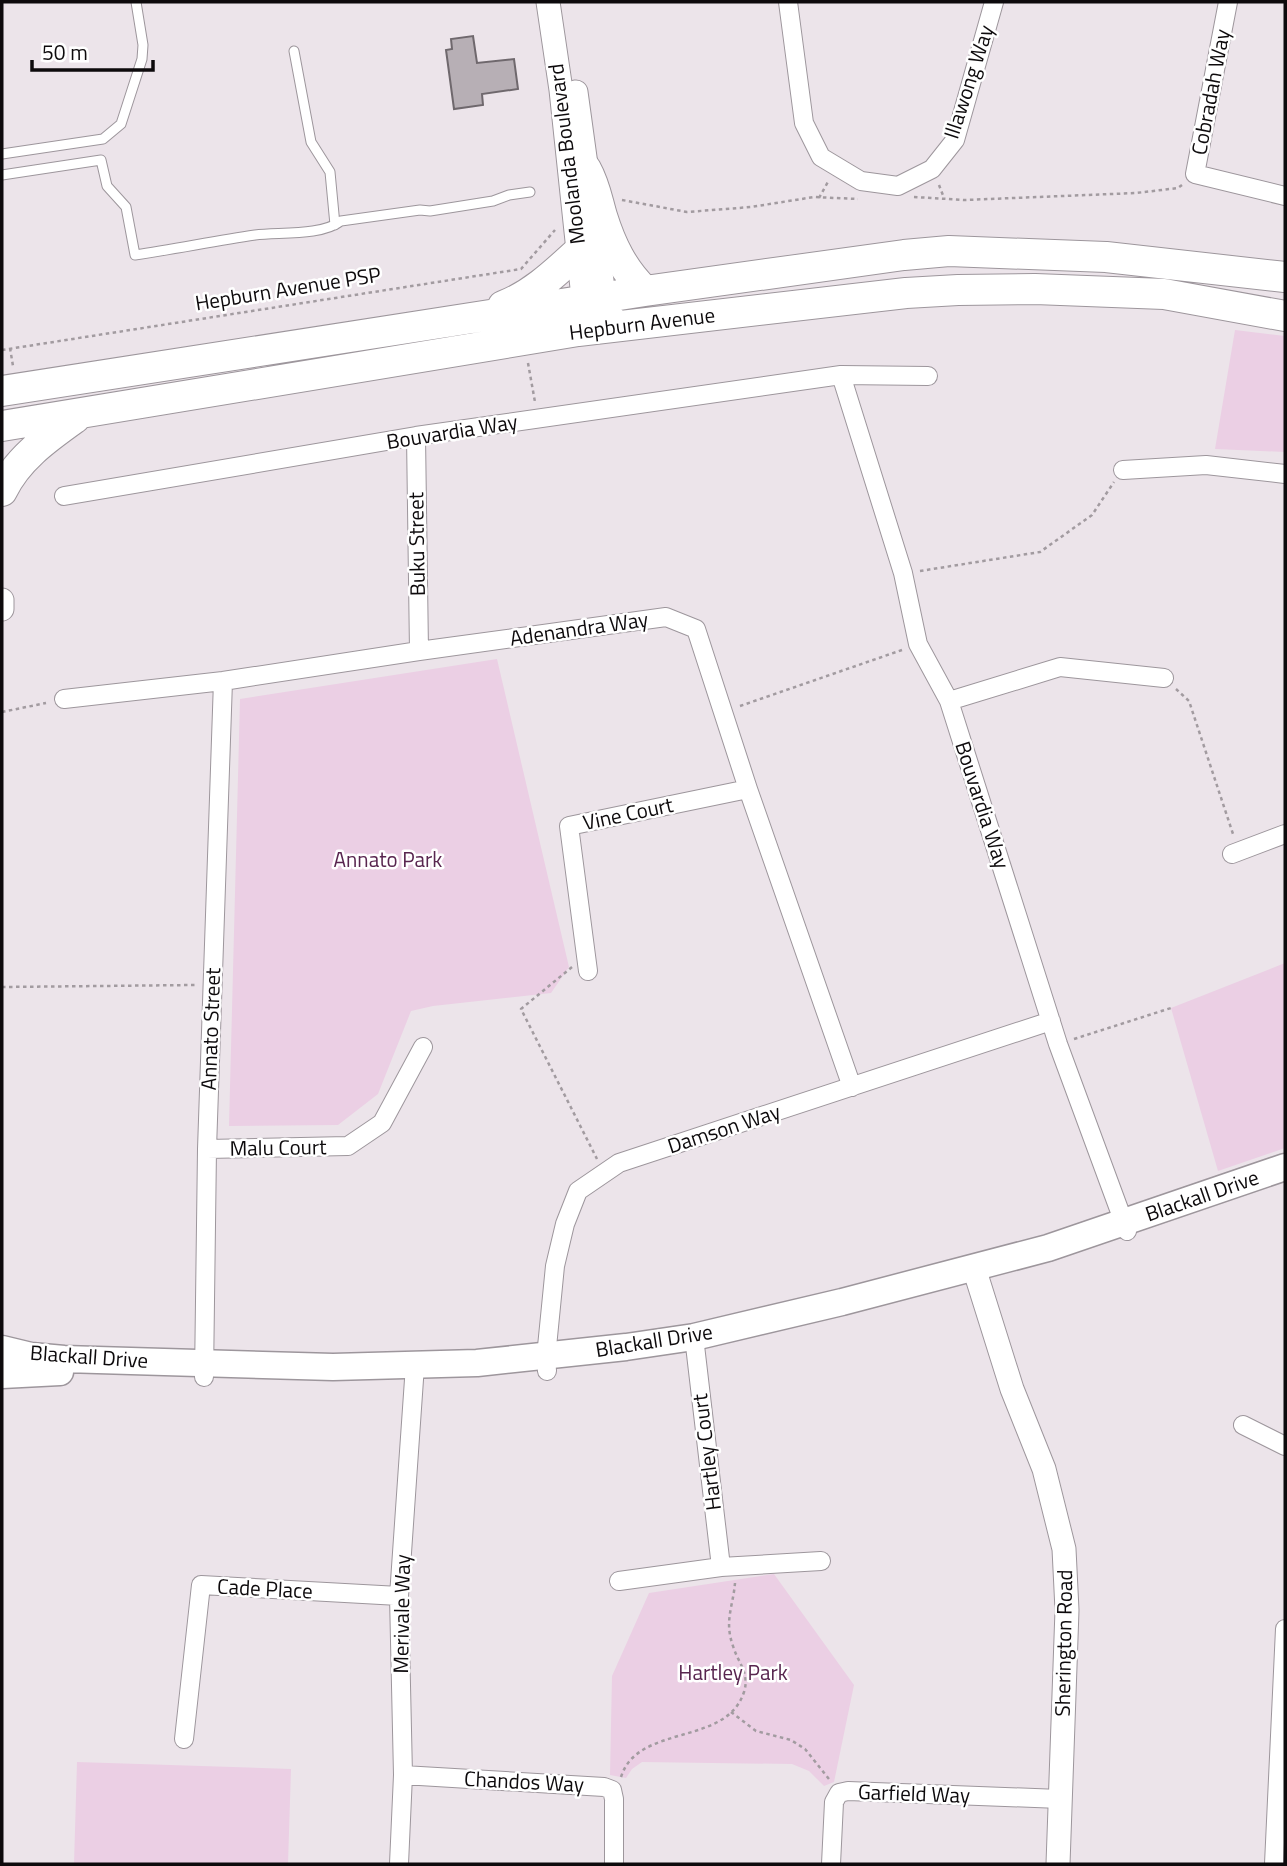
<svg xmlns="http://www.w3.org/2000/svg" width="1287" height="1866" viewBox="0 0 1287 1866" font-family="'Titillium Web',sans-serif">
	<style>
		.green { fill: #ebcfe4 }
		.building { fill: #b7afb5; stroke: #6f686d; stroke-width: 2 }
		.lines { fill: none; stroke-linecap: round; stroke-linejoin: round }
		.service-casing { stroke: #9d969c; stroke-width: 11 }
		.minor-casing { stroke: #9d969c; stroke-width: 20 }
		.tertiary-casing { stroke: #9d969c; stroke-width: 25 }
		.secondary-casing { stroke: #9d969c; stroke-width: 29 }
		.primary-casing { stroke: #9d969c; stroke-width: 32 }
		.path { stroke: #a29ba0; stroke-width: 2.5; stroke-dasharray: 3.5 3.5; stroke-linecap: butt }
		.service { stroke: #fff; stroke-width: 9 }
		.minor { stroke: #fff; stroke-width: 18 }
		.tertiary { stroke: #fff; stroke-width: 23 }
		.secondary { stroke: #fff; stroke-width: 26 }
		.primary { stroke: #fff; stroke-width: 30 }
		.labels { text-anchor: middle; stroke-width: 5; stroke-linejoin: round; paint-order: stroke }
		.street-label { font-size: 21px; fill: #0d0a0c; stroke: #fff }
		.park-label { font-size: 21px; fill: #58254f; stroke: #fff }
	</style>
	<rect width="100%" height="100%" fill="#ece4ea"/>
	<path class="green" d="M1235,330l50,6v116l-70,-3z
		M497,659l72,308 -18,26 -118,13 -22,5 -33,83 -40,31 -109,1 11,-427z
		M1285,963v185l-67,23 -47,-163z
		M774,1574l80,111 -20,97 -10,4 -15,-15 -17,-7 -150,-2 -10,7 -6,9 -16,-3 2,-99 37,-83z
		M77,1762l214,7 -3,95h-214z"/>
	<path class="building" d="M473,36l4,27 37,-4 4,30 -36,5 1,11 -29,4 -8,-59 6,-1 -1,-10z"/>
	<g class="lines">
		<g class="service-casing">
			<path id="service" d="M294,51l17,91 19,30 5,53
				M2,154l101,-15 18,-15 21,-65 1,-14 -7,-43
				M2,175l99,-15 6,26 19,21 9,48c40,-6 80,-14 120,-20 25,-3 66,1 86,-14l79,-11 10,1 63,-10 16,-6 21,-3"/>
		</g>
		<g class="minor-casing">
			<path id="minor" d="M788,2l16,121 17,34 40,24 37,5 34,-17 23,-29 39,-138
				M1228,2l-33,172 90,22
				M841,375l87,1
				M416,436l3,215
				M1123,470l83,-5 79,9
				M64,496l352,-60 425,-61 62,198 15,71 31,57 109,343 69,187
				M64,699l159,-18 196,-30 247,-34 30,12 52,160 104,298
				M949,701l111,-34 104,11
				M1232,854l53,-20
				M588,971l-19,-145 179,-37
				M207,1149l141,-3 34,-23 41,-76
				M694,1337l27,230
				M547,1371l-1,-14 9,-91 10,-42 13,-33 41,-28 432,-142
				M204,1377l3,-228 16,-468
				M1243,1425l42,21
				M619,1581l102,-14 100,-6
				M184,1739l17,-154 198,11
				M403,1775l201,12 8,3 2,9v65
				M399,1864l4,-89 -4,-179 16,-231
				M831,1864l3,-62 5,-9 9,-2 212,8
				M1274,1864l11,-235"/>
		</g>
		<g class="tertiary-casing">
			<path id="tertiary" d="M548,2l13,88 21,198 39,37
				M576,92l27,196 -12,20
				M2,600v9
				M974,1268l38,121 32,80 20,80 3,61 -9,254"/>
		</g>
		<g class="secondary-casing">
			<path id="secondary" d="M2,1349l29,7 33,3 269,8 144,-4 149,-16 68,-10 148,-35 206,-54 237,-81
				M2,1375l58,-3"/>
		</g>
		<g class="primary-casing">
			<path id="primary" d="M586,169c9,16 11,30 16,47 9,29 21,54 43,75
				M503,306c29,-11 52,-33 75,-54
				M2,391l643,-100 259,-36 45,-4 157,6 179,20
				M2,426l576,-95 328,-38 52,-3 77,-1 129,5 121,22
				M2,491c15,-32 45,-53 73,-73"/>
		</g>
		<path class="path" d="M939,185l5,13
			M914,197l51,3 171,-7 42,-5 4,-3
			M819,198l10,-18
			M622,200l65,12 64,-5 63,-10 44,2
			M10,348l3,18
			M2,350l519,-81 34,-39
			M528,363l7,39
			M920,571l120,-19 52,-37 22,-33
			M1176,689l13,12 44,133
			M740,706l162,-56
			M2,712l44,-9
			M572,967l-51,42 76,150
			M2,987l193,-2
			M1074,1039l97,-31
			M731,1712l25,19 35,9 14,9 24,30
			M621,1777c17,-54 105,-30 123,-85 6,-19 -6,-29 -11,-46 -9,-25 0,-39 2,-63"/>
		<use href="#service" class="service"/>
		<use href="#minor" class="minor"/>
		<use href="#tertiary" class="tertiary"/>
		<use href="#secondary" class="secondary"/>
		<use href="#primary" class="primary"/>
	</g>
	<g class="labels">
		<g class="street-label">
			<text transform="translate(969 82) rotate(-72)" y="7">Illawong Way</text>
			<text transform="translate(1211 92) rotate(-79)" y="7">Cobradah Way</text>
			<text transform="translate(567 154) rotate(-97)" y="7">Moolanda Boulevard</text>
			<text transform="translate(288 289) rotate(-9)" y="7">Hepburn Avenue PSP</text>
			<text transform="translate(642 324) rotate(-7)" y="7">Hepburn Avenue</text>
			<text transform="translate(452 432) rotate(-9)" y="7">Bouvardia Way</text>
			<text transform="translate(417 544) rotate(-91)" y="7">Buku Street</text>
			<text transform="translate(579 629) rotate(-8)" y="7">Adenandra Way</text>
			<text transform="translate(982 805) rotate(72)" y="7">Bouvardia Way</text>
			<text transform="translate(628 814) rotate(-12)" y="7">Vine Court</text>
			<text transform="translate(211 1029) rotate(-88)" y="7">Annato Street</text>
			<text transform="translate(724 1129) rotate(-18)" y="7">Damson Way</text>
			<text transform="translate(278 1148) rotate(-1)" y="7">Malu Court</text>
			<text transform="translate(1202 1196) rotate(-19)" y="7">Blackall Drive</text>
			<text transform="translate(654 1341) rotate(-9)" y="7">Blackall Drive</text>
			<text transform="translate(89 1357) rotate(4)" y="7">Blackall Drive</text>
			<text transform="translate(707 1452) rotate(-97)" y="7">Hartley Court</text>
			<text transform="translate(265 1589) rotate(3)" y="7">Cade Place</text>
			<text transform="translate(402 1614) rotate(-89)" y="7">Merivale Way</text>
			<text transform="translate(1064 1643) rotate(-89)" y="7">Sherington Road</text>
			<text transform="translate(524 1782) rotate(3)" y="7">Chandos Way</text>
			<text transform="translate(914 1794) rotate(2)" y="7">Garfield Way</text>
		</g>
		<g class="park-label">
			<text x="388" y="867">Annato Park</text>
			<text x="733" y="1680">Hartley Park</text>
		</g>
	</g>
	<rect width="1287" height="1866" fill="none" stroke="#0d0a0c" stroke-width="7"/>
	<path d="M32 60v10h121v-10" fill="none" stroke="#0d0a0c" stroke-width="3.5"/>
	<text x="42" y="60" font-size="21" fill="#0d0a0c" stroke="#ffffff" stroke-width="5" paint-order="stroke">50 m</text>
</svg>
